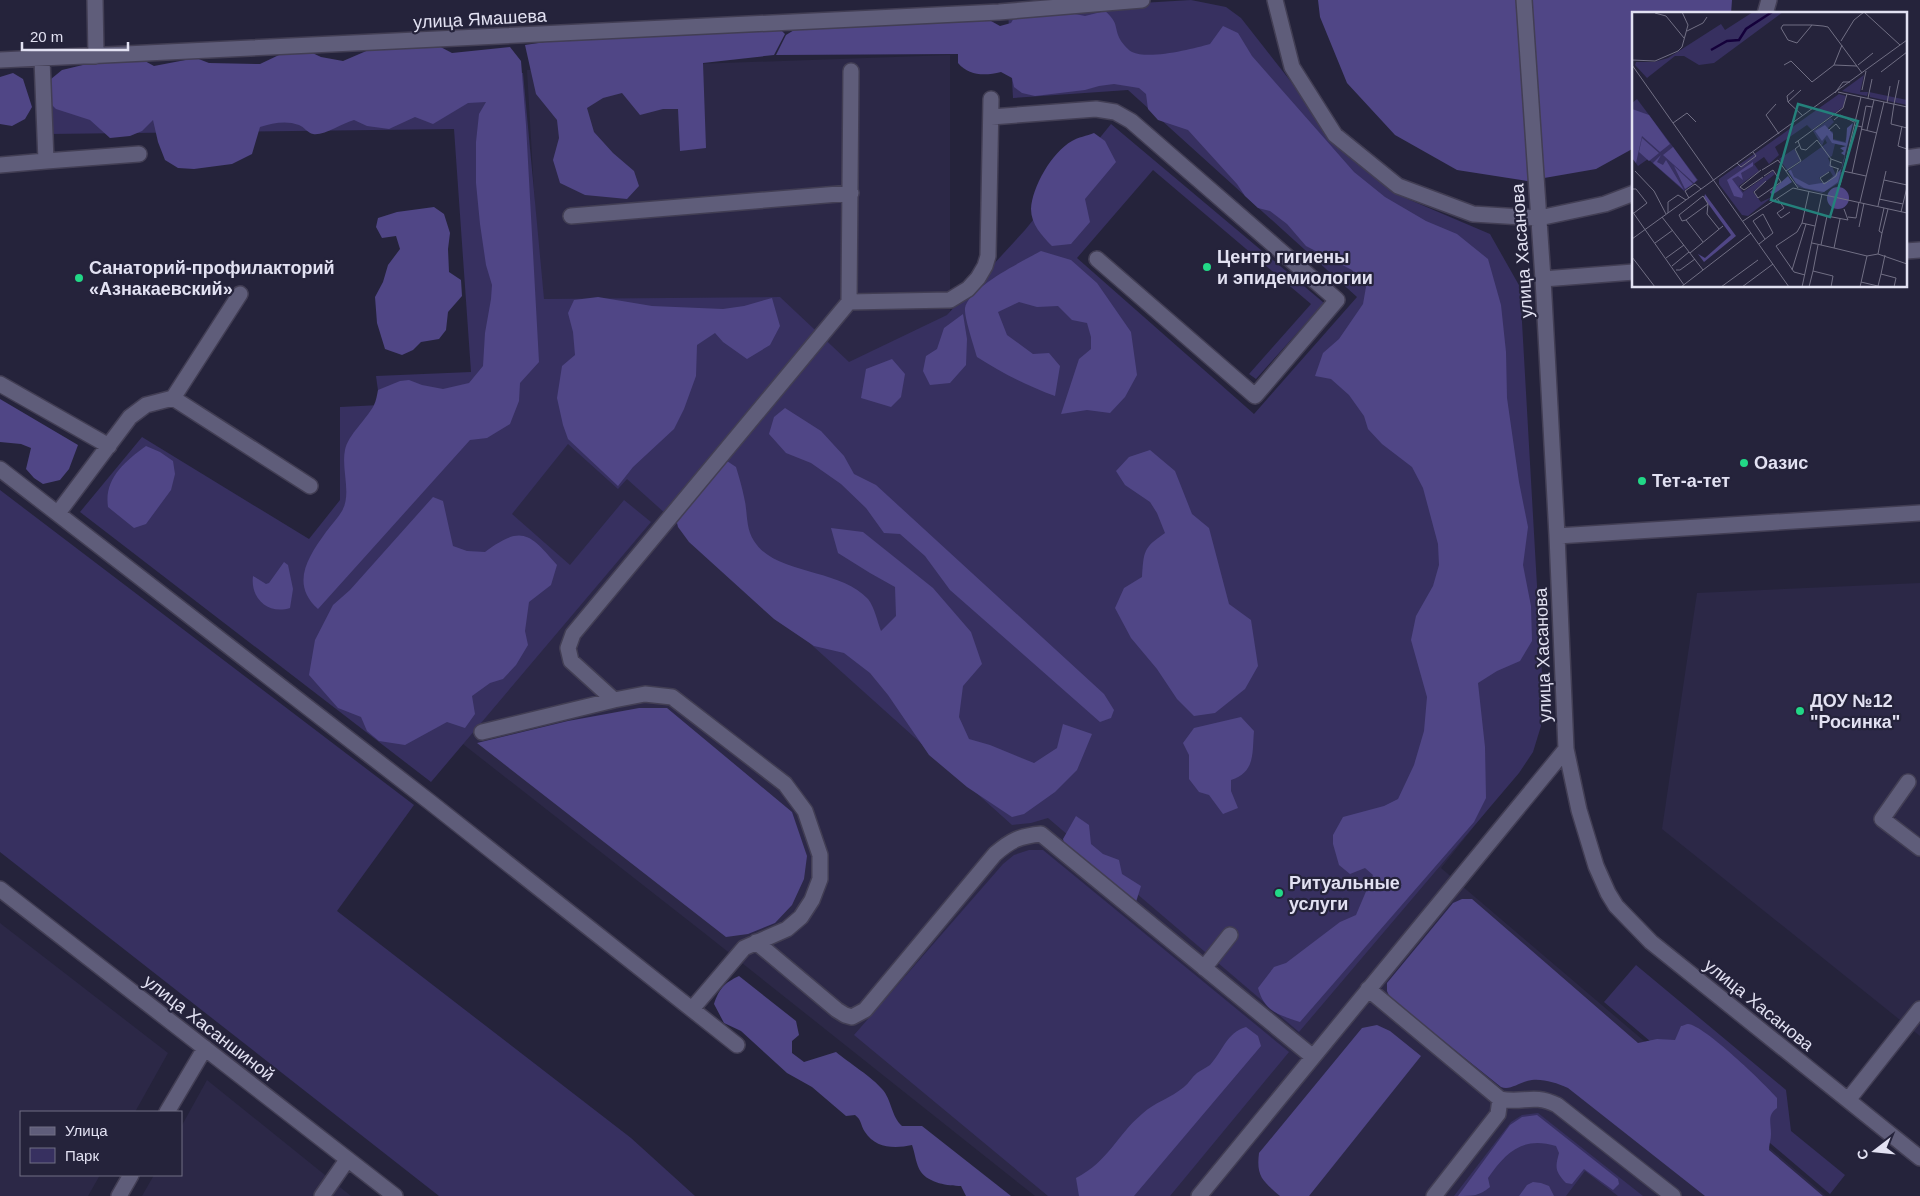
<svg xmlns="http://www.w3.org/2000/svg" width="1920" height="1196" viewBox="0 0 1920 1196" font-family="Helvetica,sans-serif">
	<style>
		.built { fill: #2c2847 }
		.green { fill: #373060 }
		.forest { fill: #504686 }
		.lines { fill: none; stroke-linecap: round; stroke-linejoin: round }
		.minor-casing { stroke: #423e54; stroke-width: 18 }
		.minor { stroke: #5f5d7a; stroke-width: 15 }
		.poi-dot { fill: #22d887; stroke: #25233b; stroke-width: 2 }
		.labels { text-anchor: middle; stroke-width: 4.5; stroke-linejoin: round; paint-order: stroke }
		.street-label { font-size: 18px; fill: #e2e1f2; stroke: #25233b }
		.poi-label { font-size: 18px; font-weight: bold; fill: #e2e1f2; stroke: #25233b; text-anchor: start }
		.inset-river { fill: none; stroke: #14003a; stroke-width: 2.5 }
		.inset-road { fill: none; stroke: #716f84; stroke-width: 1 }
		.view { fill: #24817b; fill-opacity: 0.15; stroke: #24817b; stroke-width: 2.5 }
		.inset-edge { fill: none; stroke: #e2e1f2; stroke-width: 2.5 }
	</style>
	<rect width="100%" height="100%" fill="#25233b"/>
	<path class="built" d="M950,55v278l538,476 -47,59 385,328h-791l-327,-260 -383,-300 219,-272 -17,-294z
		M1920,583v453l-258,-207 35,-236z
		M0,923l168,130 -33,59h-114v63h79l-12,21h-88z
		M207,1080l144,116h-209l12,-21h27v-48z"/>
	<path class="green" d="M1191,0l35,7 15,11 51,65 38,55 66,56 94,40 30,53 22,387 -1,52 -8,26 -14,21 -220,259 -251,-214 -17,5 -19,2 -385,-346 -9,10 -50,-45 -56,70 58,51 54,-65 27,22 -220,260 -351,-270 62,-75 167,102 31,-39v-93l40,-2 -4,-29 95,-4 -17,-243 -406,5 -1,-35 476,-26 21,226 236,-2 69,65 98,-47 78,-85 86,-106 213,179 -68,76 -7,-5 62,-70 -158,-134 -76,88 177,156 103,-117 -229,-207 -115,8 -5,-87z
		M0,490l414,315 -77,106 294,227 64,58h-256l-439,-344z
		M1029,850h14l246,202 -119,144h-122l-194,-161 149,-171 11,-9z
		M1636,965l150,125 5,41 54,44 -15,19 -226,-192z
		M1538,1113l105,83h-25l-33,-25 -19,25h-112l57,-74 11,-7z"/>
	<path class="forest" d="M1318,0h414l-1,14h-97v134l-38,21 -69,12 -70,-11 -62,-35 -48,-52 -27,-66z
		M1105,11c15,13 8,16 16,30 2,3 8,10 11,11 17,8 60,-3 78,-8l13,-18 15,7 14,23 102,116 31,25 41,24 31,13 31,25 13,46 5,47 1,46 12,84 9,45 -5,38 8,41 1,35 -12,20 -23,10 -19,12 7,64 1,51 -12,24 -174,200c-23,-8 -35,-10 -42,-34l16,-21 12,-4 54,-41 16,-7 17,-40 -8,-7 -15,6 -11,-9 -6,-21v-9l10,-18 41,-11 14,-7 16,-34 10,-34 3,-34 -16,-57 5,-24 17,-30 6,-21 -1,-21 -15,-56 -11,-21 -30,-23 -14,-15 -4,-13 -15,-21 -18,-16 -16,-3 8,-23 16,-14 24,-35 3,-17 -14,-17 -46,-24 -19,-22 -17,-13 -12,-3 -13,-12 -8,-12 -49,-54 -30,-10 -10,-11 -2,-15 -7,-6 -25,-4 -15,2 -14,4 -50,6 -13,-3 -8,-6 -2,-9 -11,-6c-16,4 -32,4 -43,-9v-9l-182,1 10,-20 13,-8 183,-11 18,10 11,-3 6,-10h53l15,3z
		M780,29l5,5 -11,21 -71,8 3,85 -26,3 -2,-42h-15l-23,6 -18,-22 -19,5 -16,10 7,24 19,21 21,18 5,15 -12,13 -42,-4 -25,-12 -7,-23 6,-22 -2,-18 -21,-26 -11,-49 40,-6 23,1 21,-4z
		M433,43l19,10 58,-6 11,14 5,64 13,237 -19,21 -1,18 -9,23 -23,14 -17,2 -152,169c-28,-25 -10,-52 8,-77 5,-7 12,-14 16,-21 10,-18 -1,-41 3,-61 3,-15 22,-31 29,-45 2,-4 3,-10 4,-15l22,-9 9,-1 13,5 21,4 26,-6 14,-17 2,-33 6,-34 1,-14 -6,-20 -6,-41 -4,-41v-41l3,-28 7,-12 -18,1 -35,21 -18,-7 -26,12 -22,-3 -13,-6c-12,3 -30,16 -41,14 -5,-1 -9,-7 -14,-9 -13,-5 -26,-2 -39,2l-8,27 -20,10 -38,5 -16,-1 -13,-8 -7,-18 -5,-22 -11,11 -12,5 -20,2 -20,-18 -34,-11 -5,-5 -5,-16 5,-9 11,-9 29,-7 52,-3 11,6 42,-8 13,5 51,1 19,-9 27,-5 15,7 22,4 28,-12h30z
		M13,73l10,6 9,28 -7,12 -13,7 -12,-2v-47z
		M1094,133l11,8 11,21 -31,37 5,23 -19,22 -19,2c-10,-10 -21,-22 -21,-37 1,-22 21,-57 41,-68 6,-4 15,-5 22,-8z
		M434,207l10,7 6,19 -2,16 1,23 12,8 1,16 -14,16 -2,18 -7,9 -18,3 -8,8 -11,5 -17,-6 -8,-26 -2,-26 8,-15 5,-17 12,-16 -4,-13 -14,2 -6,-11 2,-9 19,-6z
		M1041,251l30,9 26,23 34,49 6,43 -12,22 -15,16 -23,-3 -26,4 18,-55 12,-10v-12l-4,-14 -15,-3 -14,-14 -21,1 -18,-5 -21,10 9,23 26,19 16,-1 11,13 -5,30c-28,-10 -53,-23 -78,-39 -3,-11 -13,-40 -12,-49 4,-21 58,-47 76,-57z
		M598,297l54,9 71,3 21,-3 28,-8 8,28 -10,19 -23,14 -24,-17 -8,-9 -18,12 -1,31 -12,33 -10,20 -41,38 -15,19 -50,-47 -5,-14 -6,-27 5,-32 13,-11 -2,-23 -5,-19 6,-13z
		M963,314l4,25 -1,26 -16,18 -20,2 -7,-14 3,-15 11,-7 7,-21z
		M892,359l13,15 -4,23 -10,10 -30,-9 5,-29z
		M0,399l78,46 -9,24 -9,11 -17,4 -9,-6 -8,-9 5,-21 -10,-4 -21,-2z
		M785,408l36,23 23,25 10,18 22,11 228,209 10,16 -3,8 -11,4 -150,-132 -25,-34 -25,-22 -16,-1 -18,-25 -25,-24 -30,-21 -25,-10 -17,-19 5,-17z
		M146,446l14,6 13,9 2,13 -4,16 -25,34 -12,4 -26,-21c-4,-28 16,-45 38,-61z
		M1150,450l25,21 17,43 17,14 20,76 22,16 7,46 -13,23 -30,24 -21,3 -17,-17 -20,-30 -26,-31 -16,-30 9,-20 18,-11c2,-26 1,-29 23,-44l-8,-20 -7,-11 -25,-17 -9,-14 13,-14z
		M718,455l18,12c3,10 6,20 8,30 4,15 1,30 10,44 21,34 86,27 114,58 7,9 9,22 13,32l15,-15 -1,-29 -25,-14 -32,-20 -7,-25 32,4 70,56 38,44 11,32 -19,22 -4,31 10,22 21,6 44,18 23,-15 6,-24 29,10 -15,36 -22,22 -31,22 -12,3 -45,-30 -38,-32 -41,-60 -18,-22 -26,-20 -30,-7 -40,-27 -85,-77 -11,-15 -5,-21z
		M433,497l10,4 10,45 14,5 18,1c37,-28 45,-18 72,13l-6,20 -22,17 -4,29 3,14 -12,20 -13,14 -13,4 -18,13 3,18 -10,14 -18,-6 -42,23 -26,-4 -12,-10 -6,-14 -23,-9 -29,-33 6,-35 18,-35 17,-15z
		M284,562l4,3 5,24 -3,19c-22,7 -40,-10 -37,-32l13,8 3,-1z
		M639,708h28l125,104 15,44 -3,23 -12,26 -17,18 -27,11 -22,3 -249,-194 91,-22z
		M1241,717l13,14c-2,21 2,41 -23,49v11l7,17 -15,6 -14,-19 -10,-3 -10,-13v-24l-6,-12 11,-15z
		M1076,816l13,9 2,19 12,10 16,6 3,14 19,12 -5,16 -71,-55 -2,-8z
		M1462,899h10l166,144 19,-4 18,1 6,-14c2,0 5,-2 7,-2 16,1 77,60 89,74v10c-10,7 -6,14 -6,26 0,5 -2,11 -2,16l54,46h-118l-137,-108c-12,-5 -23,-9 -36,-8 -11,1 -21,11 -31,7l-111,-89 -3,-7v-8l66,-80z
		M739,976l57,45 3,14 -7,6v12l12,9 32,-10c12,10 37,26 46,37 10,11 9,27 20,37h20l89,70h-45l-5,-10c-13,0 -32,-3 -40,-14 -5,-7 -6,-19 -9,-27 -18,4 -37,3 -47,-13 -5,-7 -3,-12 -10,-17l-9,1 -34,-29 -25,-14 -46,-42 -17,-8 -10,-19c5,-15 10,-21 25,-28z
		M1377,1025l13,6 31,25 -112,140h-29c-17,-15 -24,-19 -21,-43l103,-125z
		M1246,1027l12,9 3,10 -127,150h-55l-3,-18c33,-17 40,-42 66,-64 13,-12 29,-16 42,-27 5,-4 8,-10 13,-14 4,-3 9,-5 13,-8 13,-14 16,-32 36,-38z
		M1537,1115l81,64 1,5 -6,6 -29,-21 -12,15 -6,-1c-11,-12 -11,-15 -7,-30l-3,-7c-33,-10 -50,6 -68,32l2,9c-11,9 -17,9 -32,9l52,-71 12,-8z
		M1533,1182l8,1 8,3 5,10h-35l8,-11z"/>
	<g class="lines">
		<g class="minor-casing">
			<path id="minor" d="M95,0l1,56
				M1275,0l17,67 43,68 63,51 75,28 66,4 66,-14 29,-11
				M1524,0l19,279 14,257 9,213 13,61 17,56 12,27 8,13 35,36 269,216
				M1765,14l4,-14
				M0,60l999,-48 143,-12
				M991,117l105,-8 19,3 16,9 206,179 -82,96 -158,-137
				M1906,158l14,-2
				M46,161l93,-7
				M0,165l46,-4 -4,-102
				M571,216l280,-23
				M1906,251l14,-1
				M1543,279l91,-7
				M240,294l-67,104 137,88
				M849,302l101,-2 18,-11 10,-11 7,-12 3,-10 3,-157
				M0,384l109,62
				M0,469l430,333 307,243
				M58,513l72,-96 16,-12 27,-7
				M1557,536l363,-23
				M482,732l132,-32
				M1908,782l-26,37 38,29
				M0,889l395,307
				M756,942l81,68 8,5 7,2 13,-7 130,-156c16,-14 25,-18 46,-20l272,223
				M1204,968l26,-33
				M1368,989l132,110
				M692,1009l52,-61 43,-19 14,-12 11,-17 8,-21v-24l-15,-44 -20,-27 -113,-87 -27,-3 -31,6 -43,-39 -3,-13 5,-14 276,-332 2,-231
				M1848,1100l72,-91
				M167,1112l38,-64
				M119,1196l12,-21
				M322,1196l25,-36
				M1199,1196l367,-447
				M1434,1196l64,-82 2,-15c24,5 32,-6 57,6l116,91"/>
		</g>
		<use href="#minor" class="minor"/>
	</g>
	<g class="poi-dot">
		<circle cx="1207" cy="267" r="5"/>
		<circle cx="79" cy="278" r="5"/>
		<circle cx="1744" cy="463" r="5"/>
		<circle cx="1642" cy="481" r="5"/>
		<circle cx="1800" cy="711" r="5"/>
		<circle cx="1279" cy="893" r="5"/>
	</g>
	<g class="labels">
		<g class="street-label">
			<text transform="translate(480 19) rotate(-3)" y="6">улица Ямашева</text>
			<text transform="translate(1522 251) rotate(-94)" y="6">улица Хасанова</text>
			<text transform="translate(1543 655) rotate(-92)" y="6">улица Хасанова</text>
			<text transform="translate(1759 1005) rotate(39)" y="6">улица Хасанова</text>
			<text transform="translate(209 1028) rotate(38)" y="6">улица Хасаншиной</text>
		</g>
		<g class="poi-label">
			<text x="1217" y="263">Центр гигиены<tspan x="1217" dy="21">и эпидемиологии</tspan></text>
			<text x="89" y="274">Санаторий-профилакторий<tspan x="89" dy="21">«Азнакаевский»</tspan></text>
			<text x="1754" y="469">Оазис</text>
			<text x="1652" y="487">Тет-а-тет</text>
			<text x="1810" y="707">ДОУ №12<tspan x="1810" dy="21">"Росинка"</tspan></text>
			<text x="1289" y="889">Ритуальные<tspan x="1289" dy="21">услуги</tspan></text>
		</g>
	</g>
	<g transform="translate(1632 12)">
		<rect width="275" height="275" fill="#25233b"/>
		<path d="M121,0h30l-69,51 -15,2 -15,-9h-9l-28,22 -12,-13 1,-3h18l14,-4 53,-34 4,6zM232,63l-4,17h8l-1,4 -25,-5zM237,80l38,8v5l-37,-8zM207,82l7,2 -3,11 -31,23 -5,-5 -32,22 4,8 -10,9 -5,-7 -10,7 5,7 -20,15 4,6 30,-21 2,3 -22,18 8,10 11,-5 -24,19 -6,-1 -23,-31v-5zM5,87l61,81 -14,11 -36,-32 -10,7 -6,-8v-55zM199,106l3,4 -7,7 6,3v7l12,3 7,-20 -5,24 -12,-2 -3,12 -4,2 8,17 -12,8 9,-7 -3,-5 -11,7 4,6 20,-13 -4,12 -17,10 -24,-6 -10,-16 39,-28 -2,-4 -3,7 -9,-15zM162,137l7,11 -14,10 -8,-11z" fill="#373060"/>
		<path d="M0,97l17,6 21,29 -10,8 -18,-16 -6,27 -4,-5zM221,111l-15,59 -14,10 -20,-4 -8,-5 -8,-12 3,-1 3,7 15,8 19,-3 14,-14 3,-12 -4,-3 3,-2 -4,-3 6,-2 -14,-3 -5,-8 -5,6 -7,-10 10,-6 8,9v6l13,3 1,-15zM10,126l17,15 -10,8 -10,-9zM41,135l24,33 -3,3 -31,-28zM29,143l-4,7 6,3 3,-5 18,30 -31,-27zM121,150v4l-12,7 2,7 -5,-4 -6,3 11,15 -1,4 -8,-2 -7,-16zM42,154l17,16 2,2 -8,5zM156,164l4,6 -20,13 -2,-3zM195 186a11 11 0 1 1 22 0a11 11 0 1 1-22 0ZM73,182l31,42 -32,26 -6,-8 7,4 26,-23 -27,-37z" fill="#504686"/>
		<path class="inset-river" d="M79,38l16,-9 12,-1 7,-11 26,-17"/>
		<path class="inset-road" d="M23,1l11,3 18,22M180,13l-15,18 -9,-3 -7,-12 2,-3h29l11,1 5,1 34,46M55,19l16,-8 4,-6M209,29l13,-21 10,-8 36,33M0,48l23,1 23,-10 4,-4 6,-22 -6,-13M0,53l157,222M152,53l7,-4 21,21 22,-17 8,-20M202,53l23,1M226,53l15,-12M249,60l26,-20M169,78l-13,12 15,14M230,78l4,-19M206,80l69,15M203,81l8,-11h7M236,86l4,-19M156,90l-1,-6 7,-6M255,91l3,-17M144,92l-10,11 13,19M262,92l-3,20 16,4M262,92l5,-24M202,108l6,-5 14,7M41,111l14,-10 9,9M270,114l-4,20 9,3M230,115l4,-21 6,1M229,117l16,4M197,118l7,-6 4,5M235,118l7,-30M166,129l3,8 5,1 11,-10 14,19 11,4M163,131l48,-35 4,-14M199,147l-1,7 9,3M105,151l4,4 15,-11 -3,-4M129,158l-21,17 4,3 19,-13M130,158l16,-10 20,28M3,159l19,20 12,23M154,159l15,-10 -6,-12 5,-4M211,159l23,5M197,160l-9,6 4,6 12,-8 2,-7M220,161l10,-46 -8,-2M132,164l9,-6 8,12 -23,16 -4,-6 12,-11M252,168l23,5M208,173l21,-88M0,177h4l11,14 -13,10M57,186l-4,-7 10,-7 6,5M145,186l7,10 -7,5 4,5 9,-6M247,187l24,5M228,190l24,-100M76,192l-1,10 12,15M246,194l8,-35M252,196l-5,23 3,2 6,-24M0,199l52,74M269,200l6,-25M36,201v-11l10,-7 8,5M30,205l41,53M216,205l8,1 3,-16M54,208l-4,1 -3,-6 24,-19 5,8 -22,16 17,22M111,209l50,-33 114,25M170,211l7,-32M227,215l5,-24M250,221l-4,21 29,10M0,227l275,-199M23,231l18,-13M180,231l9,2 6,-29 21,4 -4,-11M127,232l14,-11 -10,-19 -10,7 12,18M186,233l-5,26 20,5 -2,11M189,233l13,3 6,-29M202,236l33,8M58,241l33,-27M0,245l23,30M34,246l18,-13M40,254l17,-14M44,258h4l15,-11M160,258l14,-46M249,262l4,-19M173,263l-11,-3 -18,-26 21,-14 5,-9 13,3M229,270l21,5M246,274l3,-12 15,4 -2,9M49,275l70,-54M89,275l37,-27M110,275l31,-23M170,275l20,-93M177,275l4,-16M228,275l7,-31 11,-2"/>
		<path class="view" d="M166,92l60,17 -28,96 -59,-17z"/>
		<rect width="275" height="275" class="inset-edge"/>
	</g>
	<rect x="20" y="1111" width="162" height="65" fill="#25233b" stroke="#716f84"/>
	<rect x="30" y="1127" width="25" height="8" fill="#5f5d7a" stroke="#716f84"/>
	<text x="65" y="1136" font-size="15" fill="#e2e1f2">Улица</text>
	<rect x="30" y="1148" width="25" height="15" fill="#373060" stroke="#716f84"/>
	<text x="65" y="1161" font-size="15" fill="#e2e1f2">Парк</text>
	<g transform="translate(1875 1151) rotate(254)" stroke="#25233b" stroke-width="4" paint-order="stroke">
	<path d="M0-4L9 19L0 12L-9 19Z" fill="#e2e1f2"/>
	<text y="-8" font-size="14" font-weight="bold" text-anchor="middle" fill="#e2e1f2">С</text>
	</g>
	<path d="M22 42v8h106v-8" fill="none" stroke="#e2e1f2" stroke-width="2.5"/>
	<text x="30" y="42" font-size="15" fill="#e2e1f2" stroke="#25233b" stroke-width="4" paint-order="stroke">20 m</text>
</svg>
